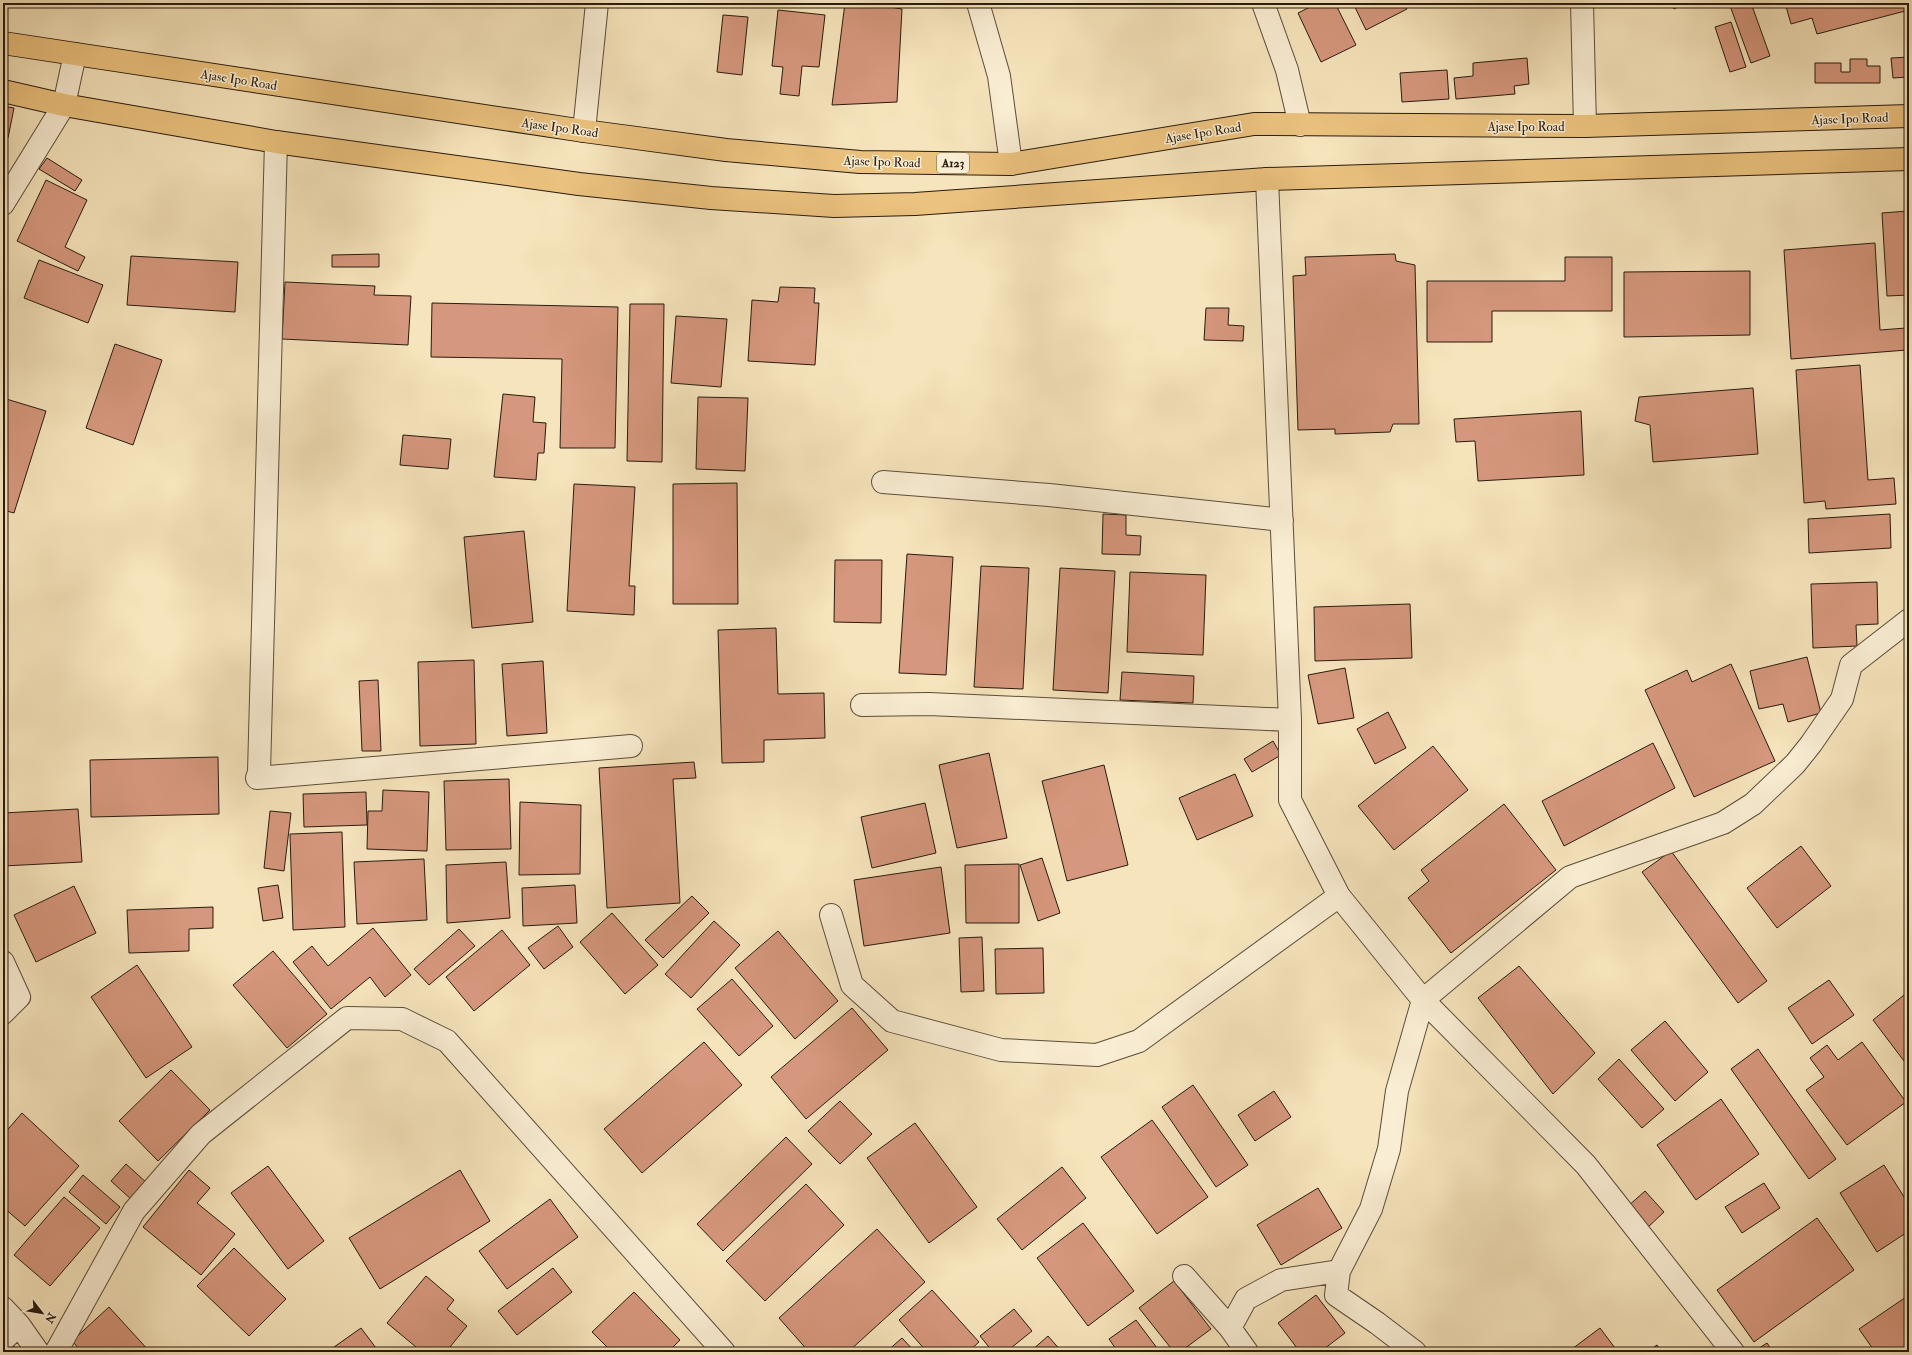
<svg xmlns="http://www.w3.org/2000/svg" width="1912" height="1355" viewBox="0 0 1912 1355" font-family="'IM FELL Double Pica',serif">
	<style>
		.building { fill: #d5977d; stroke: #291b0e }
		.lines { fill: none; stroke-linecap: round; stroke-linejoin: round }
		.minor-casing { stroke: #5c4d3a; stroke-width: 24 }
		.highway-casing { stroke: #291b0e; stroke-width: 24 }
		.minor { stroke: #f9edd3; stroke-width: 22 }
		.highway { stroke: #ebc27e; stroke-width: 22 }
		.labels { text-anchor: middle; stroke-width: 3; stroke-linejoin: round; paint-order: stroke }
		.shield { fill: #f9edd3; stroke: #675a49; stroke-width: 1 }
		.shield-label { font-size: 12px; font-weight: bold; fill: #291b0e }
		.street-label { font-size: 13px; fill: #291b0e; stroke: #f9edd3 }
	</style>
	<rect width="100%" height="100%" fill="#f6e4bc"/>
	<filter id="stains"><feTurbulence type="fractalNoise" baseFrequency=".005" numOctaves="4"/><feColorMatrix values="0 0 0 0 .2 0 0 0 0 .09 0 0 0 0 .02 0 0 0 .5 -.17"/></filter>
	<radialGradient id="worn" r=".72"><stop offset=".6" stop-color="#630" stop-opacity="0"/><stop offset="1" stop-color="#630" stop-opacity=".3"/></radialGradient>
	<path class="building" d="M845,3h21l36,6 -5,93 -65,3z
		M1318,3h17l21,42 -35,17 -23,-49z
		M1353,3h51l3,6 -41,21z
		M1671,3h14l-11,6z
		M1729,3h22l19,53 -19,7z
		M1785,3h124v7l-92,24 -5,-16 -21,6z
		M778,10l47,5 -6,52 -17,-1 -3,30 -19,-2 3,-27 -11,-1z
		M723,15l25,2 -6,58 -25,-3z
		M1731,22l15,45 -16,5 -15,-45z
		M1909,57v20l-16,1 -2,-20z
		M1527,58l2,26 -15,2 1,8 -59,5 -2,-21 19,-2v-13z
		M1850,59h17v7h13v17h-65v-20h26v9h9z
		M1447,70l2,29 -47,3 -2,-29z
		M3,106l11,2 -6,30 -5,-1z
		M47,158l35,22 -7,11 -36,-22z
		M46,180l41,20 -22,47 20,10 -7,14 -61,-30z
		M1908,211l1,84 -22,1 -5,-83z
		M1875,243l5,87 26,-2 1,22 -116,9 -7,-109z
		M379,254v13h-47v-12z
		M1395,254l1,7 19,4 4,159h-26l-3,8 -55,2v-5l-37,1 -5,-154 13,-1 -1,-18z
		M131,256l107,6 -3,50 -108,-7z
		M1565,257h47v54h-120v31h-65v-61h138z
		M39,260l64,25 -15,38 -64,-25z
		M1750,271v64l-126,2v-65z
		M285,282l90,4 -1,9 37,1 -3,49 -126,-6z
		M780,287l35,1 -1,15h5l-4,62 -67,-4 4,-61 26,2z
		M432,303l186,4 -3,141h-55l2,-89 -131,-2z
		M630,304h34l-2,158 -35,-1z
		M1206,308h23l-1,17 16,1 -1,15 -39,-1z
		M676,316l51,3 -6,68 -50,-4z
		M115,344l47,16 -29,85 -47,-17z
		M1860,365l8,115 26,-2 2,26 -70,5 -1,-8 -21,2 -8,-133z
		M1753,388l5,66 -105,8 -3,-37 -15,-4 4,-24z
		M503,394l32,3 -2,25 13,1 -2,30h-6l-2,27 -42,-3z
		M698,397l50,1 -3,73 -49,-2z
		M3,398l43,13 -32,102 -11,-3z
		M1581,411l3,64 -106,6 -3,-40 -19,1 -2,-23z
		M403,435l48,4 -3,30 -48,-4z
		M737,483l1,121h-65v-120z
		M574,484l61,3 -6,99h6l-1,29 -67,-4z
		M1103,514l23,1v20l15,1 -1,19 -38,-1z
		M1890,514l1,34 -82,5 -1,-34z
		M524,531l9,91 -61,6 -8,-91z
		M907,554l46,3 -7,118 -47,-2z
		M835,560h47l-1,63 -47,-1z
		M981,566l48,2 -6,121 -49,-2z
		M1060,568l55,3 -7,122 -55,-3z
		M1130,572l76,3 -3,80 -76,-3z
		M1877,582l1,42 -22,1 1,21 -44,2 -2,-64z
		M1410,604l2,54 -97,3 -1,-54z
		M776,628l2,66 46,-1 1,45 -61,2v22l-42,1 -4,-133z
		M1807,657l14,56 -33,9 -5,-18 -24,5 -9,-38z
		M474,660l2,84 -56,2 -2,-84z
		M543,661l4,72 -40,3 -5,-72z
		M1731,664l44,97 -81,36 -49,-107 42,-20 5,12z
		M1345,668l9,50 -36,6 -10,-49z
		M1122,672l72,4 -1,27 -73,-3z
		M378,680l3,71h-19l-3,-70z
		M1388,712l18,36 -31,16 -18,-35z
		M1273,741l8,14 -29,17 -8,-13z
		M1653,743l22,45 -111,58 -22,-45z
		M1433,746l35,44 -74,60 -36,-44z
		M989,753l18,85 -50,10 -18,-83z
		M218,757l1,57 -128,3 -1,-57z
		M694,762l2,16 -23,1 7,124 -73,5 -8,-140z
		M1104,765l24,100 -61,16 -25,-100z
		M1235,774l18,42 -56,24 -18,-42z
		M509,779l2,70 -65,1 -2,-69z
		M383,790l46,2 -2,59 -60,-2 1,-38h14z
		M366,792l1,33 -63,2 -1,-33z
		M520,802l61,3 -1,69 -61,1z
		M925,803l11,50 -64,15 -11,-51z
		M1504,804l52,66 -105,83 -43,-55 21,-17 -8,-11z
		M78,809l4,53 -79,4v-53z
		M270,811l21,2 -7,58 -20,-3z
		M342,832l3,95 -52,3 -3,-96z
		M1801,846l30,40 -54,42 -30,-40z
		M1671,851l96,130 -29,22 -96,-131z
		M1042,858l18,55 -22,8 -18,-56z
		M424,859l3,61 -70,4 -3,-62z
		M506,862l4,56 -63,5 -1,-58z
		M1019,864v59h-53l-1,-58z
		M941,867l9,66 -86,13 -10,-66z
		M278,885l5,33 -20,3 -5,-33z
		M575,885l2,38 -54,3 -1,-38z
		M74,886l22,47 -60,29 -22,-47z
		M692,896l17,17 -46,45 -18,-18z
		M213,907v21l-24,1v22l-60,2 -2,-43z
		M612,913l46,52 -33,29 -45,-52z
		M714,921l26,24 -49,53 -26,-24z
		M558,926l15,21 -29,22 -16,-21z
		M373,928l38,47 -26,22 -15,-20 -39,32 -38,-47 19,-16 16,20z
		M459,929l16,17 -46,39 -15,-16z
		M502,930l28,35 -56,46 -28,-34z
		M778,931l60,70 -43,38 -60,-71z
		M982,937l2,54 -23,1 -2,-54z
		M1043,948l1,45 -48,1 -1,-45z
		M273,951l54,63 -40,34 -54,-63z
		M137,965l55,82 -46,31 -55,-81z
		M1519,966l76,87 -42,41 -75,-96z
		M732,979l41,47 -34,30 -42,-47z
		M1829,980l25,35 -42,29 -24,-36z
		M1909,991v72l-2,2 -34,-45z
		M852,1008l36,42 -82,69 -35,-42z
		M1665,1021l43,51 -33,29 -44,-51z
		M704,1042l38,43 -100,88 -38,-44z
		M1862,1042l44,60 -59,43 -41,-55 18,-13 -14,-19 17,-13 11,15z
		M1758,1049l78,110 -27,20 -78,-110z
		M1619,1059l45,50 -22,19 -44,-49z
		M171,1070l39,40 -52,51 -39,-40z
		M1193,1085l55,80 -32,22 -54,-80z
		M1274,1091l17,26 -36,24 -17,-26z
		M1721,1099l38,55 -63,46 -39,-55z
		M840,1101l32,33 -32,30 -32,-33z
		M22,1113l57,53 -54,60 -22,-19v-72z
		M1152,1120l56,77 -51,37 -56,-77z
		M915,1123l62,84 -48,36 -62,-85z
		M786,1137l26,27 -89,87 -26,-27z
		M126,1164l22,20 -15,17 -22,-20z
		M1884,1165l25,40v26l-32,21 -37,-59z
		M268,1166l56,75 -36,28 -57,-76z
		M1062,1167l24,31 -64,52 -25,-31z
		M189,1170l21,18 -13,15 38,31 -34,41 -58,-48z
		M460,1170l30,51 -110,68 -31,-51z
		M83,1175l37,32 -14,17 -37,-32z
		M1764,1183l16,25 -38,25 -17,-26z
		M806,1184l38,41 -79,76 -39,-40z
		M1318,1188l24,40 -61,37 -24,-40z
		M1645,1191l19,21 -18,17 -19,-22z
		M64,1197l36,31 -50,58 -36,-31z
		M550,1199l28,38 -71,52 -28,-38z
		M1817,1218l37,52 -100,72 -37,-52z
		M1083,1223l51,68 -46,35 -51,-68z
		M877,1229l48,53 -77,70h-39l-30,-34z
		M234,1248l52,51 -37,37 -52,-50z
		M553,1268l19,24 -55,43 -19,-24z
		M426,1276l28,24 -7,9 20,17 -21,26h-24l-35,-29z
		M1174,1281l37,48 -31,23h-6l-35,-44z
		M932,1290l47,52 -11,10h-41l-28,-32z
		M634,1292l46,48 -12,12h-56l-20,-20z
		M1316,1295l29,38 -25,19h-20l-22,-29z
		M1909,1295v57h-34l-16,-23z
		M109,1307l41,45h-68l-10,-11z
		M1014,1309l18,22 -26,21h-13l-13,-16z
		M1136,1320l24,32h-42l-9,-13z
		M361,1328l18,24h-52z
		M1600,1328l18,24h-50z
		M1048,1336l14,16h-31v-1z
		M902,1338l13,14h-29z
		M10,1342l9,10h-16v-3z
		M1767,1343l6,9h-20z
		M1657,1345l5,7h-15z"/>
	<g class="lines">
		<g class="minor-casing">
			<path id="minor" d="M978,3l21,73 12,88
				M1263,3l24,67 13,55
				M1582,3l3,123
				M584,131l13,-128
				M276,142l-17,630 -2,6 374,-32
				M1267,179l23,541v80l49,96 84,104 163,165 147,187
				M3,204l61,-99 11,-51
				M883,482l166,13 233,25
				M862,705l67,-1 361,16
				M831,915l21,70 40,36 109,29 96,5 42,-14 200,-145
				M3,962l16,35 -16,16
				M1339,1271l-3,24 41,28 38,29
				M1184,1276l46,52 17,24
				M3,1308l16,17 19,27
				M1230,1328l16,-29 35,-19 58,-9 32,-62 18,-60 8,-58 26,-91 147,-123 153,-54 30,-19 42,-40 16,-20 31,-45 9,-34 58,-45
				M3,1340l16,-15
				M56,1352l78,-141 67,-77 146,-116 55,1 45,22 277,311"/>
		</g>
		<g class="highway-casing">
			<path id="highway" d="M3,43l581,88 142,19 134,12 151,2 243,-40 331,2 324,-10
				M3,91l61,14 212,37 303,42 132,14 123,8 81,-2 352,-25 642,-20"/>
		</g>
		<use href="#minor" class="minor"/>
		<use href="#highway" class="highway"/>
	</g>
	<g class="labels">
		<rect class="shield" x="937" y="153" width="32" height="20" rx="3"/>
		<g class="shield-label">
			<text x="953" y="167">A123</text>
		</g>
		<g class="street-label">
			<text transform="translate(239 79) rotate(9)" y="5">Ajase Ipo Road</text>
			<text transform="translate(1850 118) rotate(-2)" y="5">Ajase Ipo Road</text>
			<text x="1526" y="131">Ajase Ipo Road</text>
			<text transform="translate(560 127) rotate(8)" y="5">Ajase Ipo Road</text>
			<text transform="translate(1203 132) rotate(-9)" y="5">Ajase Ipo Road</text>
			<text transform="translate(882 161) rotate(2)" y="5">Ajase Ipo Road</text>
		</g>
	</g>
	<rect width="1912" height="1355" fill="none" stroke="#f6e4bc" stroke-width="16"/>
	<rect x="4" y="4" width="1904" height="1347" fill="none" stroke="#291b0e" stroke-width="2"/>
	<rect x="8" y="8" width="1896" height="1339" fill="none" stroke="#291b0e"/>
	<g transform="translate(42 1313) rotate(121)" stroke="#f9edd3" stroke-width="3" paint-order="stroke">
	<path d="M0-3L7 15L0 10L-7 15Z" fill="#291b0e"/>
	<text y="-6" font-size="11" font-weight="bold" text-anchor="middle" fill="#291b0e">N</text>
	</g>
	<rect width="100%" height="100%" filter="url(#stains)"/>
	<rect width="100%" height="100%" fill="url(#worn)"/>
</svg>
